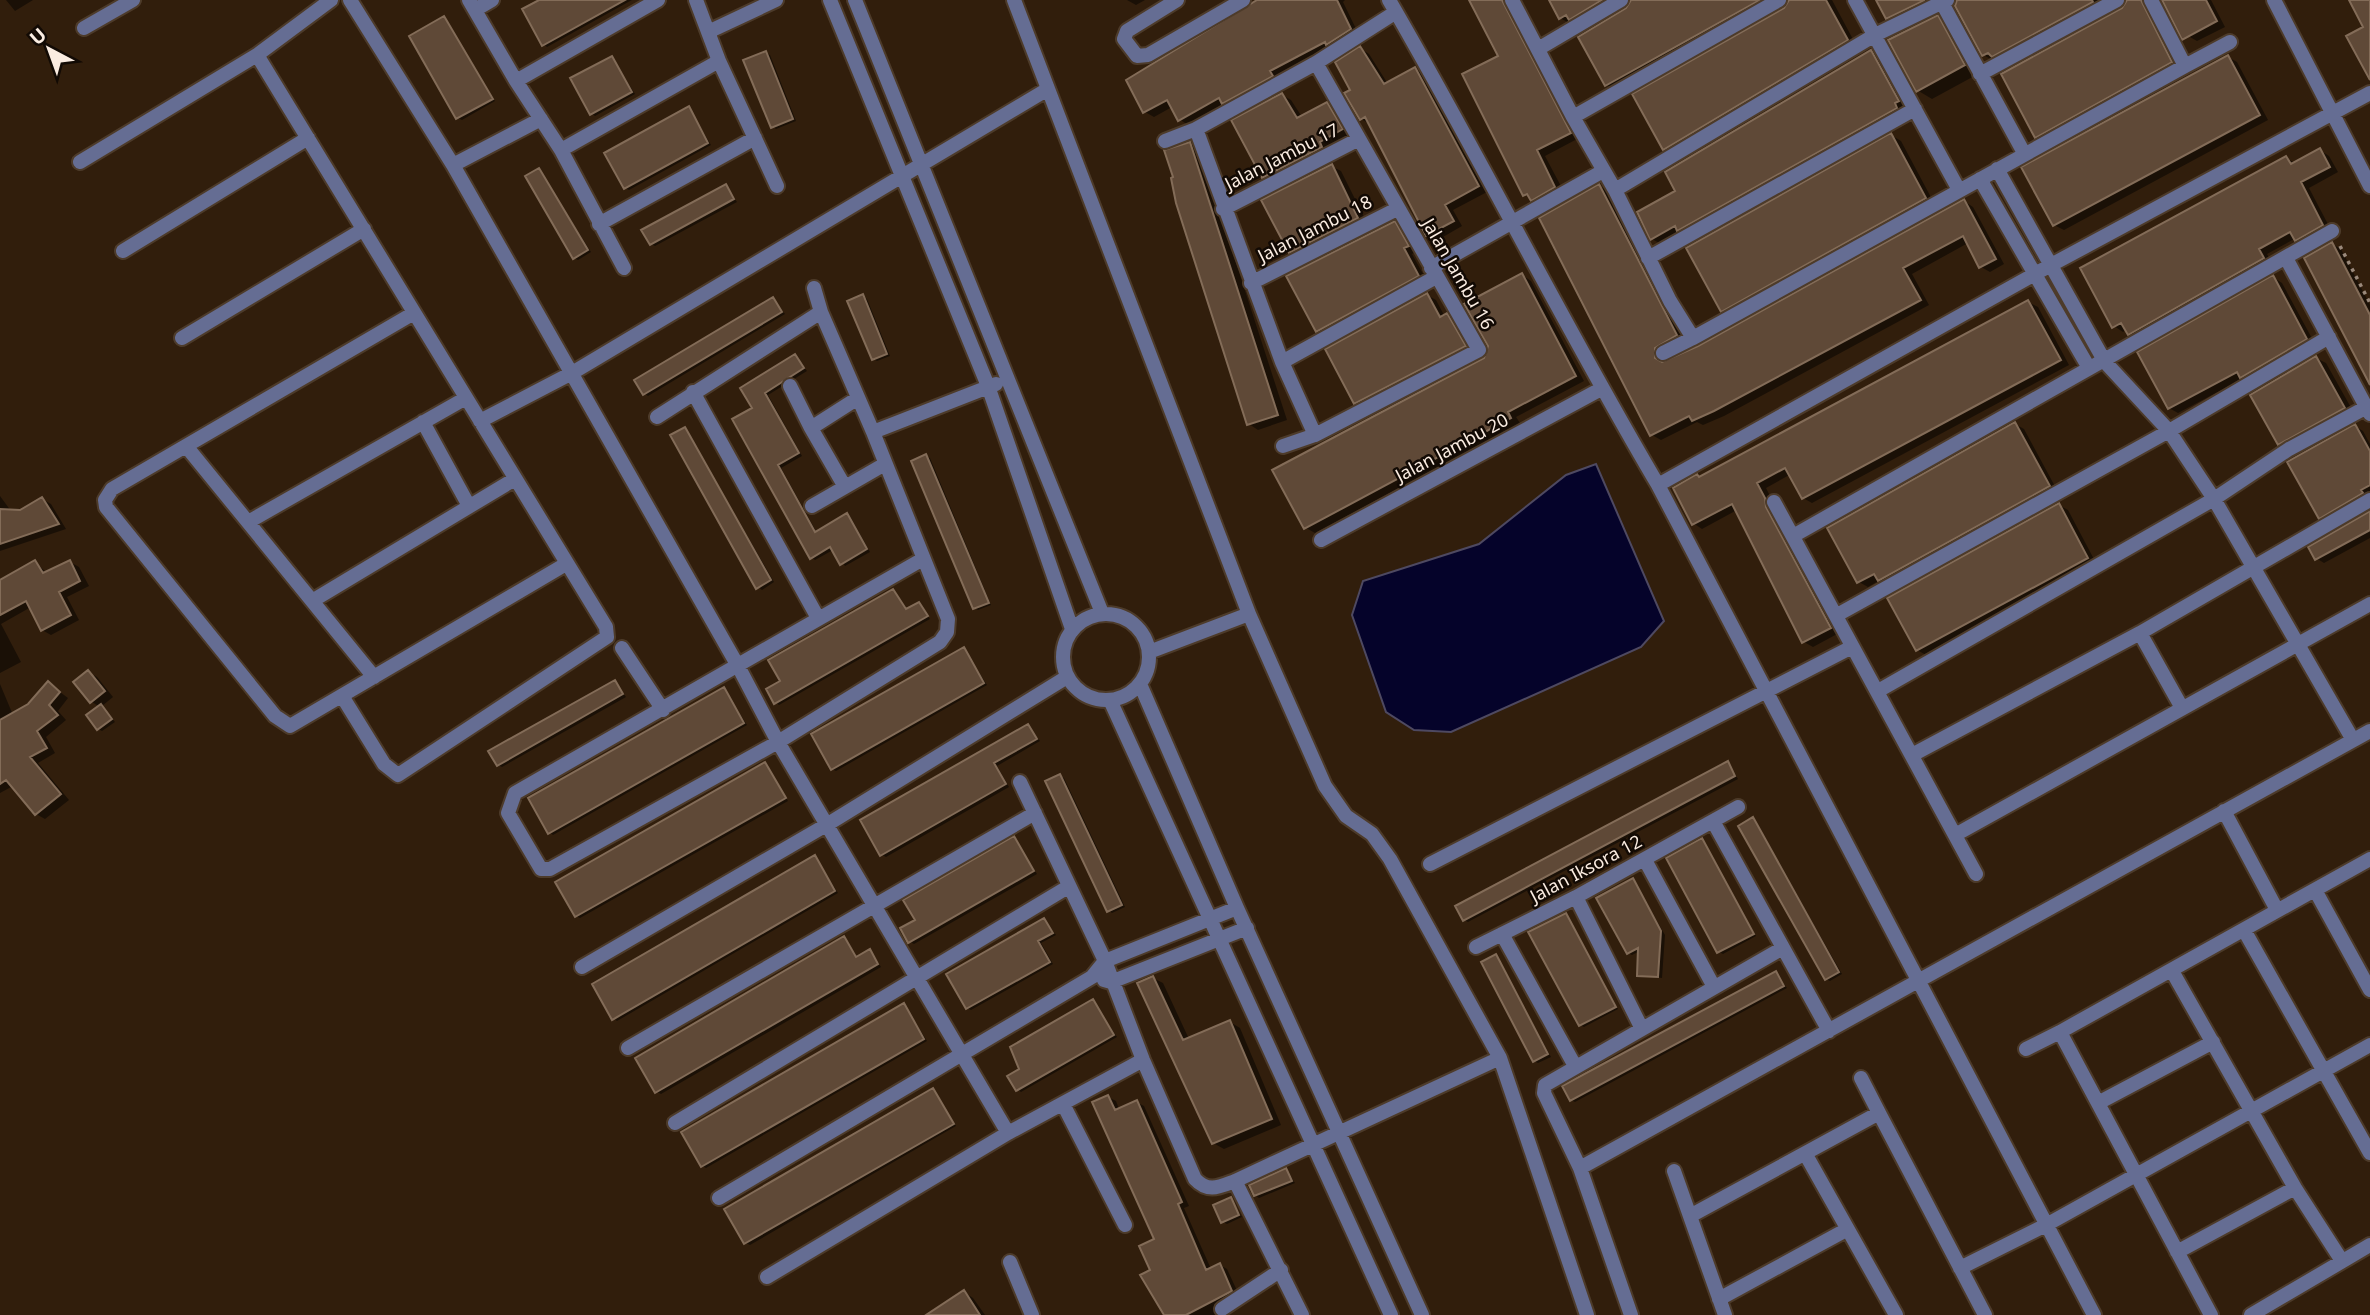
<svg xmlns="http://www.w3.org/2000/svg" width="2370" height="1315" viewBox="0 0 2370 1315" font-family="'Noto Sans',sans-serif">
	<style>
		.water { fill: #05032a; stroke: #4e4961; stroke-width: 2 }
		.shadow { fill: #0007 }
		.building { fill: #5f4937; stroke: #836c58; stroke-width: 2 }
		.lines { fill: none; stroke-linecap: round; stroke-linejoin: round }
		.street-casing { stroke: #4d3b2a; stroke-width: 18 }
		.path { stroke: #9a897b; stroke-width: 3.5; stroke-dasharray: 3.5 5; stroke-linecap: butt }
		.street { stroke: #656d93; stroke-width: 14 }
		.labels { text-anchor: middle; stroke-width: 5; stroke-linejoin: round; paint-order: stroke }
		.street-label { font-size: 18px; fill: #faece1; stroke: #120a04 }
	</style>
	<rect width="100%" height="100%" fill="#311e0c"/>
	<path class="water" d="M1596,464l68,157 -23,26 -190,85 -37,-2 -28,-18 -34,-97 11,-34 116,-37 87,-69z"/>
	<path class="shadow" d="M6,0h27l-18,11z
		M543,0h89l-85,47 -4,-3z
		M1127,0h18l-9,5z
		M1262,0h83l-2,2 16,33 -126,73 -6,-4 -39,21 -9,-6 -7,-12 -18,10 -9,-5z
		M1471,0h41l67,138 -34,18 19,36 -23,13 -17,-11 -24,-137z
		M1551,0h69l-51,23 -9,-5z
		M1632,0h145l-161,91 -9,-6 -27,-48 48,-28z
		M1790,0h42l24,45 -183,109 -9,-5z
		M1878,0h69l-50,23 -9,-5z
		M1957,0h158l-122,60 -10,-5 -27,-50z
		M2128,0h15l37,67 -134,75 -10,-5z
		M2170,0h41l14,27 -28,14 -9,-5z
		M1938,17l14,9 26,48 -46,25 -15,-9z
		M444,18l51,83 -33,19 -4,-2z
		M1360,48l9,6 19,30 27,-15 9,5 63,118 -34,18 9,16 -26,15 -9,-6 -57,-111 -9,-5 -9,-29z
		M1871,52l9,5 27,49 -246,138 -9,-5 25,-47z
		M766,53l4,2 26,66 -20,8 -4,-3z
		M2228,57l9,5 31,58 -204,110 -10,-5z
		M612,58l23,36 -40,22 -4,-3z
		M1282,95l9,5 11,17 25,-13 9,5 15,26 -78,47 -9,-5z
		M689,108l22,37 -82,45 -4,-2z
		M1891,135l10,6 33,62 -203,113 -9,-6z
		M1190,144l9,5 88,271 -29,10 -9,-6z
		M2320,150l9,6 9,16 -29,16 22,42 -26,15 -9,-7 -29,16 5,10 -134,75 -11,-10 -4,3 -9,-6 172,-168 9,5z
		M1331,166l10,5 26,52 -67,34 -9,-6z
		M539,170l52,82 -13,8 -4,-2z
		M726,186l11,16 -82,44 -4,-2z
		M1599,186l10,5 76,150 -22,12 1,11 300,-163 9,6 31,57 -14,8 -9,-5 -13,-24 -56,31 17,31 -205,111 -21,9 -6,-3 -36,18 -9,-5z
		M1395,223l9,5 13,23 -5,3 15,27 -100,55 -9,-5z
		M2332,244l9,5 29,56v76z
		M1522,275l9,6 53,100 -68,36 4,6 -205,110 -9,-5 -31,-58 210,-111z
		M2273,277l9,6 33,61 -64,38 -7,-4 -66,35 -9,-5z
		M1427,295l9,5 9,17 11,4 18,30 -109,57 -10,-5z
		M863,296l4,3 23,57 -13,5 -4,-2z
		M773,299l12,15 -137,82 -4,-3z
		M2028,302l10,5 31,58 -257,138 -9,-5 -12,-24 -25,14 73,145 -26,14 -9,-5 -67,-132 -35,19 -9,-6 8,-45z
		M795,356l12,15 -39,24 34,61 -21,12 36,65 30,-18 4,3 19,34 -25,14 -12,-16 -18,10 -4,-3 -56,-149 -12,-19z
		M2316,358l10,5 28,50 -66,36 -9,-5z
		M2015,424l9,5 34,63 -169,93 -9,-5 -12,7 -9,-5z
		M2355,426l8,5 7,13v53l-42,25 -8,-5z
		M685,429l89,153 -12,8 -4,-3z
		M926,456l4,2 61,147 -13,5 -4,-2z
		M0,496l11,15 10,1 21,-13 9,5 15,25 -66,22z
		M2059,505l9,5 28,53 -170,92 -9,-5z
		M2370,513v25l-46,25 -8,-5z
		M35,562l12,11 23,-11 9,5 10,19 -22,11 12,23 -28,15 -9,-5 -11,-23 -30,17 20,38 -21,11v-83z
		M893,591l15,19 11,-6 11,15 -151,86 -4,-3 7,-20z
		M964,649l23,36 -151,86 -4,-2z
		M88,672l9,5 16,20 -11,9 13,16 -13,9 -4,-2 2,-22 -8,-5 -17,-20z
		M615,682l11,15 -124,70 -4,-2z
		M48,683l20,15 -10,13 8,9 -20,17 9,16 -17,10 31,37 -24,19 -9,-5 -23,-28 -13,7v-109l13,31 16,-9z
		M724,689l23,36 -194,110 -4,-3z
		M1028,726l12,15 -43,25 12,21 -123,70 -4,-2z
		M1728,763l10,16 -270,143 -4,-2z
		M765,764l23,37 -208,117 -4,-2z
		M1060,776l4,2 61,129 -13,6 -4,-3z
		M1753,819l89,155 -12,7 -4,-2z
		M1014,838l23,36 -123,70 -4,-2 7,-21z
		M1702,840l54,96 -33,18 -4,-2z
		M815,857l23,36 -221,128 -4,-3z
		M1633,880l32,55 -3,43 -23,-3 1,-24 -8,4 -4,-2z
		M1566,915l52,94 -34,18 -4,-2z
		M1044,920l12,15 -15,8 12,21 -82,46 -4,-2z
		M844,938l14,20 12,-7 11,16 -220,127 -4,-2z
		M1496,956l55,101 -13,6 -4,-2z
		M1776,973l11,15 -212,114 -4,-2z
		M1153,978l10,5 26,56 41,-17 10,6 41,97 -57,24 -11,-6z
		M1093,1001l24,36 -96,55 -4,-3z
		M904,1005l23,36 -221,127 -4,-2z
		M933,1090l23,36 -206,119 -4,-2 -19,-33z
		M1108,1097l8,4 3,8 17,-7 8,4 45,100 -5,2 27,61 9,-4 7,4 12,26 -18,20h-55l-14,-44 4,-31z
		M1286,1170l9,13 -36,15 -4,-3z
		M1231,1199l11,18 -15,7 -4,-2z
		M964,1292l9,6 12,17h-56z"/>
	<path class="building" d="M539,0h86l-83,46 -20,-37z
		M1257,0h80l14,29 -25,16 -1,-3 -55,29 3,5 -51,28 -3,-6 -41,23 -11,-21 -24,13 -17,-33z
		M1469,0h33l69,133 -34,17 18,37 -24,14 -4,-7 -4,2 -61,-122 36,-18z
		M1549,0h53l-33,20 -3,-5 -7,4z
		M1631,0h129l-155,86 -27,-49 48,-29z
		M1789,0h37l22,40 -185,110 -31,-56 152,-86z
		M1876,0h49l-39,19z
		M1957,0h135l1,2 -101,55 -4,-4 -6,3 -27,-50z
		M2127,0h14l31,62 -137,76 -34,-64 121,-66z
		M2162,0h44l11,21 -35,19z
		M2349,0h21v80l-24,-44 17,-9z
		M1938,15l27,50 -49,27 -28,-52z
		M444,16l49,83 -37,20 -47,-83z
		M1360,46l24,38 31,-17 64,119 -34,19 9,16 -28,15 -61,-119 -5,3 -16,-27 6,-3 -15,-28z
		M1871,50l28,51 -4,2 2,5 -220,123 -2,-5 -25,14 -13,-28 38,-21 -10,-19z
		M766,51l27,68 -22,9 -28,-68z
		M2228,55l32,60 -207,111 -32,-59z
		M612,56l20,36 -42,23 -20,-37z
		M1282,93l15,25 30,-16 16,27 -23,13 2,5 -60,31 -31,-58z
		M689,106l19,37 -84,46 -20,-36z
		M1891,133l35,65 -205,114 -35,-64z
		M1190,142l88,273 -31,10 -71,-222 -5,-25 2,-1 -9,-27z
		M2320,148l10,19 -29,15 22,43 -28,16 -5,-9 -31,17 5,9 -136,77 -7,-12 -9,5 -32,-60 206,-112 5,8z
		M1332,164l26,54 -69,35 -28,-53z
		M539,168l49,82 -15,9 -48,-83z
		M726,184l8,15 -84,46 -9,-15z
		M1599,184l78,151 -22,13v10l7,4 36,-16 266,-147 32,60 -17,9 -16,-32 -60,32 18,32 -207,111 -22,10 -3,-5 -39,20 -111,-218z
		M1395,221l14,25 -5,2 15,28 -103,56 -30,-56z
		M2332,242l38,73v70l-66,-127z
		M1522,273l54,103 -68,36 3,6 -207,111 -32,-59 212,-112 4,-12 -24,-42z
		M2273,275l34,64 -67,39 -3,-6 -69,37 -31,-57z
		M1427,293l13,24 7,-4 19,33 -112,58 -29,-55z
		M863,294l24,60 -15,6 -25,-59z
		M773,297l9,15 -139,83 -9,-15z
		M2028,300l33,60 -259,139 -17,-31 -28,15 8,15 1,9 65,121 -29,15 -70,-139 -40,21 -19,-37 24,-14 2,3z
		M795,354l9,14 -39,25 34,60 -21,12 37,67 32,-19 20,36 -27,16 -10,-18 -20,12 -78,-140 20,-11 -12,-20z
		M2316,356l29,52 -67,37 -28,-50z
		M2015,422l35,64 -172,95 -4,-7 -17,9 -30,-55z
		M2355,424l15,27v34l-9,5 2,3 -44,26 -32,-57z
		M685,427l86,153 -15,9 -86,-154z
		M926,454l63,149 -16,6 -62,-148z
		M42,497l17,27 -59,20v-35l20,1z
		M2059,503l29,55 -172,93 -29,-53z
		M2370,511v19l-55,30 -7,-13z
		M35,560l8,13 27,-13 10,21 -21,11 12,23 -30,16 -15,-30 -26,14v-35z
		M893,589l13,20 13,-7 9,14 -154,88 -8,-15 14,-8 -12,-21z
		M964,647l20,36 -153,87 -20,-36z
		M88,670l17,21 -15,12 -17,-21z
		M615,680l8,14 -126,72 -9,-15z
		M48,681l12,11 -11,13 9,10 -21,16 10,17 -17,9 31,37 -26,21 -29,-35 -6,4v-64l28,-16z
		M724,687l20,36 -196,111 -20,-36z
		M101,704l11,15 -15,11 -11,-15z
		M1028,724l9,15 -43,24 12,21 -126,72 -20,-36z
		M1728,761l7,15 -272,145 -8,-15z
		M765,762l21,36 -211,119 -20,-35z
		M1060,774l62,131 -15,7 -62,-131z
		M1753,817l86,155 -14,8 -87,-154z
		M1014,836l20,35 -126,72 -8,-15 15,-8 -12,-20z
		M1702,838l52,96 -37,19 -51,-95z
		M815,855l20,36 -223,129 -20,-36z
		M1633,878l28,53 -3,46 -21,-1 1,-28 -11,6 -31,-56z
		M1566,913l50,94 -37,19 -51,-94z
		M1044,918l9,15 -15,8 12,21 -84,47 -20,-35z
		M844,936l12,21 14,-8 8,15 -223,129 -20,-35z
		M1496,954l52,100 -15,8 -52,-100z
		M1776,971l8,15 -214,115 -8,-15z
		M1153,976l30,64 47,-20 42,99 -60,25 -75,-161z
		M1093,999l21,36 -98,56 -9,-15 12,-7 -9,-22z
		M904,1003l20,36 -223,128 -20,-35z
		M933,1088l21,36 -210,120 -20,-35z
		M1108,1095l7,15 22,-10 45,102 -4,2 28,66 14,-7 12,28 -46,24h-22l-24,-40 10,-5 -11,-24 15,-7 -62,-137z
		M1286,1168l6,13 -38,15 -5,-11z
		M1231,1197l8,18 -18,8 -8,-18z
		M964,1290l16,25h-54z"/>
	<g class="lines">
		<g class="street-casing">
			<path id="street" d="M331,0l-74,55 349,572 1,10 -209,138 -14,-11 -42,-68
				M350,0l103,165 285,501 40,76 230,391
				M469,0l47,81 45,69 63,118
				M696,0l23,61 58,125
				M830,0l158,386 84,243
				M855,0l247,613
				M1014,0l235,614 76,172 21,30 26,18 18,25 110,199 -265,123c-16,6 -27,12 -40,-2l-52,-119 -38,-99 -85,-179
				M1177,0l-50,31 -3,8 13,17 11,-1 95,-55
				M1389,0c93,160 175,326 269,485l393,-220 319,-172
				M1512,0l61,117 42,73 55,111 23,37 492,-272 -34,-66
				M1855,0l104,190
				M2274,0l96,186
				M1942,3l82,150
				M475,10l17,-10
				M84,28l49,-28
				M708,32l68,-32
				M1538,49l83,-49
				M2185,66l45,-24
				M1980,74l137,-74
				M516,81l142,-81
				M1573,117l206,-117
				M1165,141l31,-12
				M561,150l158,-89
				M80,162l177,-107
				M453,165l88,-46
				M1997,169l108,193 64,69 45,68 139,241
				M1980,179l109,189
				M1615,190l260,-155 72,-35
				M1223,209l136,-70
				M599,224l156,-86
				M123,251l185,-113
				M1648,258l267,-149
				M2286,258l84,156
				M1431,268l172,-97
				M1251,283l146,-74
				M814,288l7,24 52,120 75,187 -1,13 -7,10 -162,100 -228,127h-9l-33,-56 7,-20 408,-234
				M414,313l-302,176 -7,11 1,7 169,209 15,10 276,-162
				M182,338l182,-109
				M1663,353l30,-15
				M1282,362l154,-85
				M790,386l21,42
				M693,392l125,226
				M657,417l164,-105
				M480,421l92,-48 476,-284
				M423,422l46,84
				M873,432l123,-48
				M1315,435l-33,-73 -86,-233 120,-66 80,-51
				M186,446l188,231
				M1283,446l32,-11 164,-85 -163,-287
				M1658,485l436,830
				M845,487l-34,-59 47,-30
				M1774,502l202,372
				M812,506l73,-42
				M248,522l218,-124
				M1793,536l539,-305
				M1321,540l280,-151
				M312,601l203,-122
				M1063 657a43 43 0 1 1 86 0a43 43 0 1 1-86 0Z
				M1837,615l332,-184 160,-94
				M2140,633l42,75
				M622,648l41,62
				M1149,652l100,-38
				M1140,684l97,224 185,407
				M1878,691l336,-192 75,-50 78,-42
				M1110,700l281,615
				M1912,755l228,-122 230,-133
				M2224,811l53,99
				M1714,823l115,208
				M1955,835l415,-231
				M1645,860l69,127
				M1430,864l422,-217
				M2315,890l55,100
				M1576,897l66,132
				M2244,930l126,223
				M1502,934l73,132
				M1476,947l100,-50 162,-90
				M582,967l246,-143 239,-147
				M2172,971l123,217 47,73
				M1104,980l7,2 136,-54
				M628,1048l407,-235
				M2026,1049l34,-17
				M1500,1058l87,257
				M1861,1078l18,35
				M2098,1103l115,-61
				M1063,1104l62,121
				M675,1123l393,-236
				M1806,1155l90,160
				M1580,1168l-36,-75 1,-8 236,-136
				M1674,1171l51,144
				M1235,1181l67,134
				M719,1198l373,-221 13,-16 132,-53
				M1690,1216l189,-103 106,202
				M2177,1252l118,-64
				M1010,1262l22,53
				M1960,1268l86,-43 324,-180
				M767,1277l241,-144 135,-73
				M1719,1299l127,-69
				M1222,1309l59,-39
				M1631,1315l-51,-147 790,-437
				M2211,1315l-151,-283 310,-173
				M2251,1315l119,-70"/>
		</g>
		<path class="path" d="M2340,246l30,57"/>
		<use href="#street" class="street"/>
	</g>
	<g class="labels">
		<g class="street-label">
			<text transform="translate(1282 157) rotate(-27)" y="6">Jalan Jambu 17</text>
			<text transform="translate(1315 229) rotate(-27)" y="6">Jalan Jambu 18</text>
			<text transform="translate(1458 274) rotate(60)" y="6">Jalan Jambu 16</text>
			<text transform="translate(1452 448) rotate(-28)" y="6">Jalan Jambu 20</text>
			<text transform="translate(1586 869) rotate(-28)" y="6">Jalan Iksora 12</text>
		</g>
	</g>
	<g transform="translate(49 49) rotate(319)" stroke="#120a04" stroke-width="5" paint-order="stroke">
	<path d="M0-5L12 26L0 18L-12 26Z" fill="#faece1"/>
	<text y="-10" font-size="19" font-weight="bold" text-anchor="middle" fill="#faece1">U</text>
	</g>
</svg>
